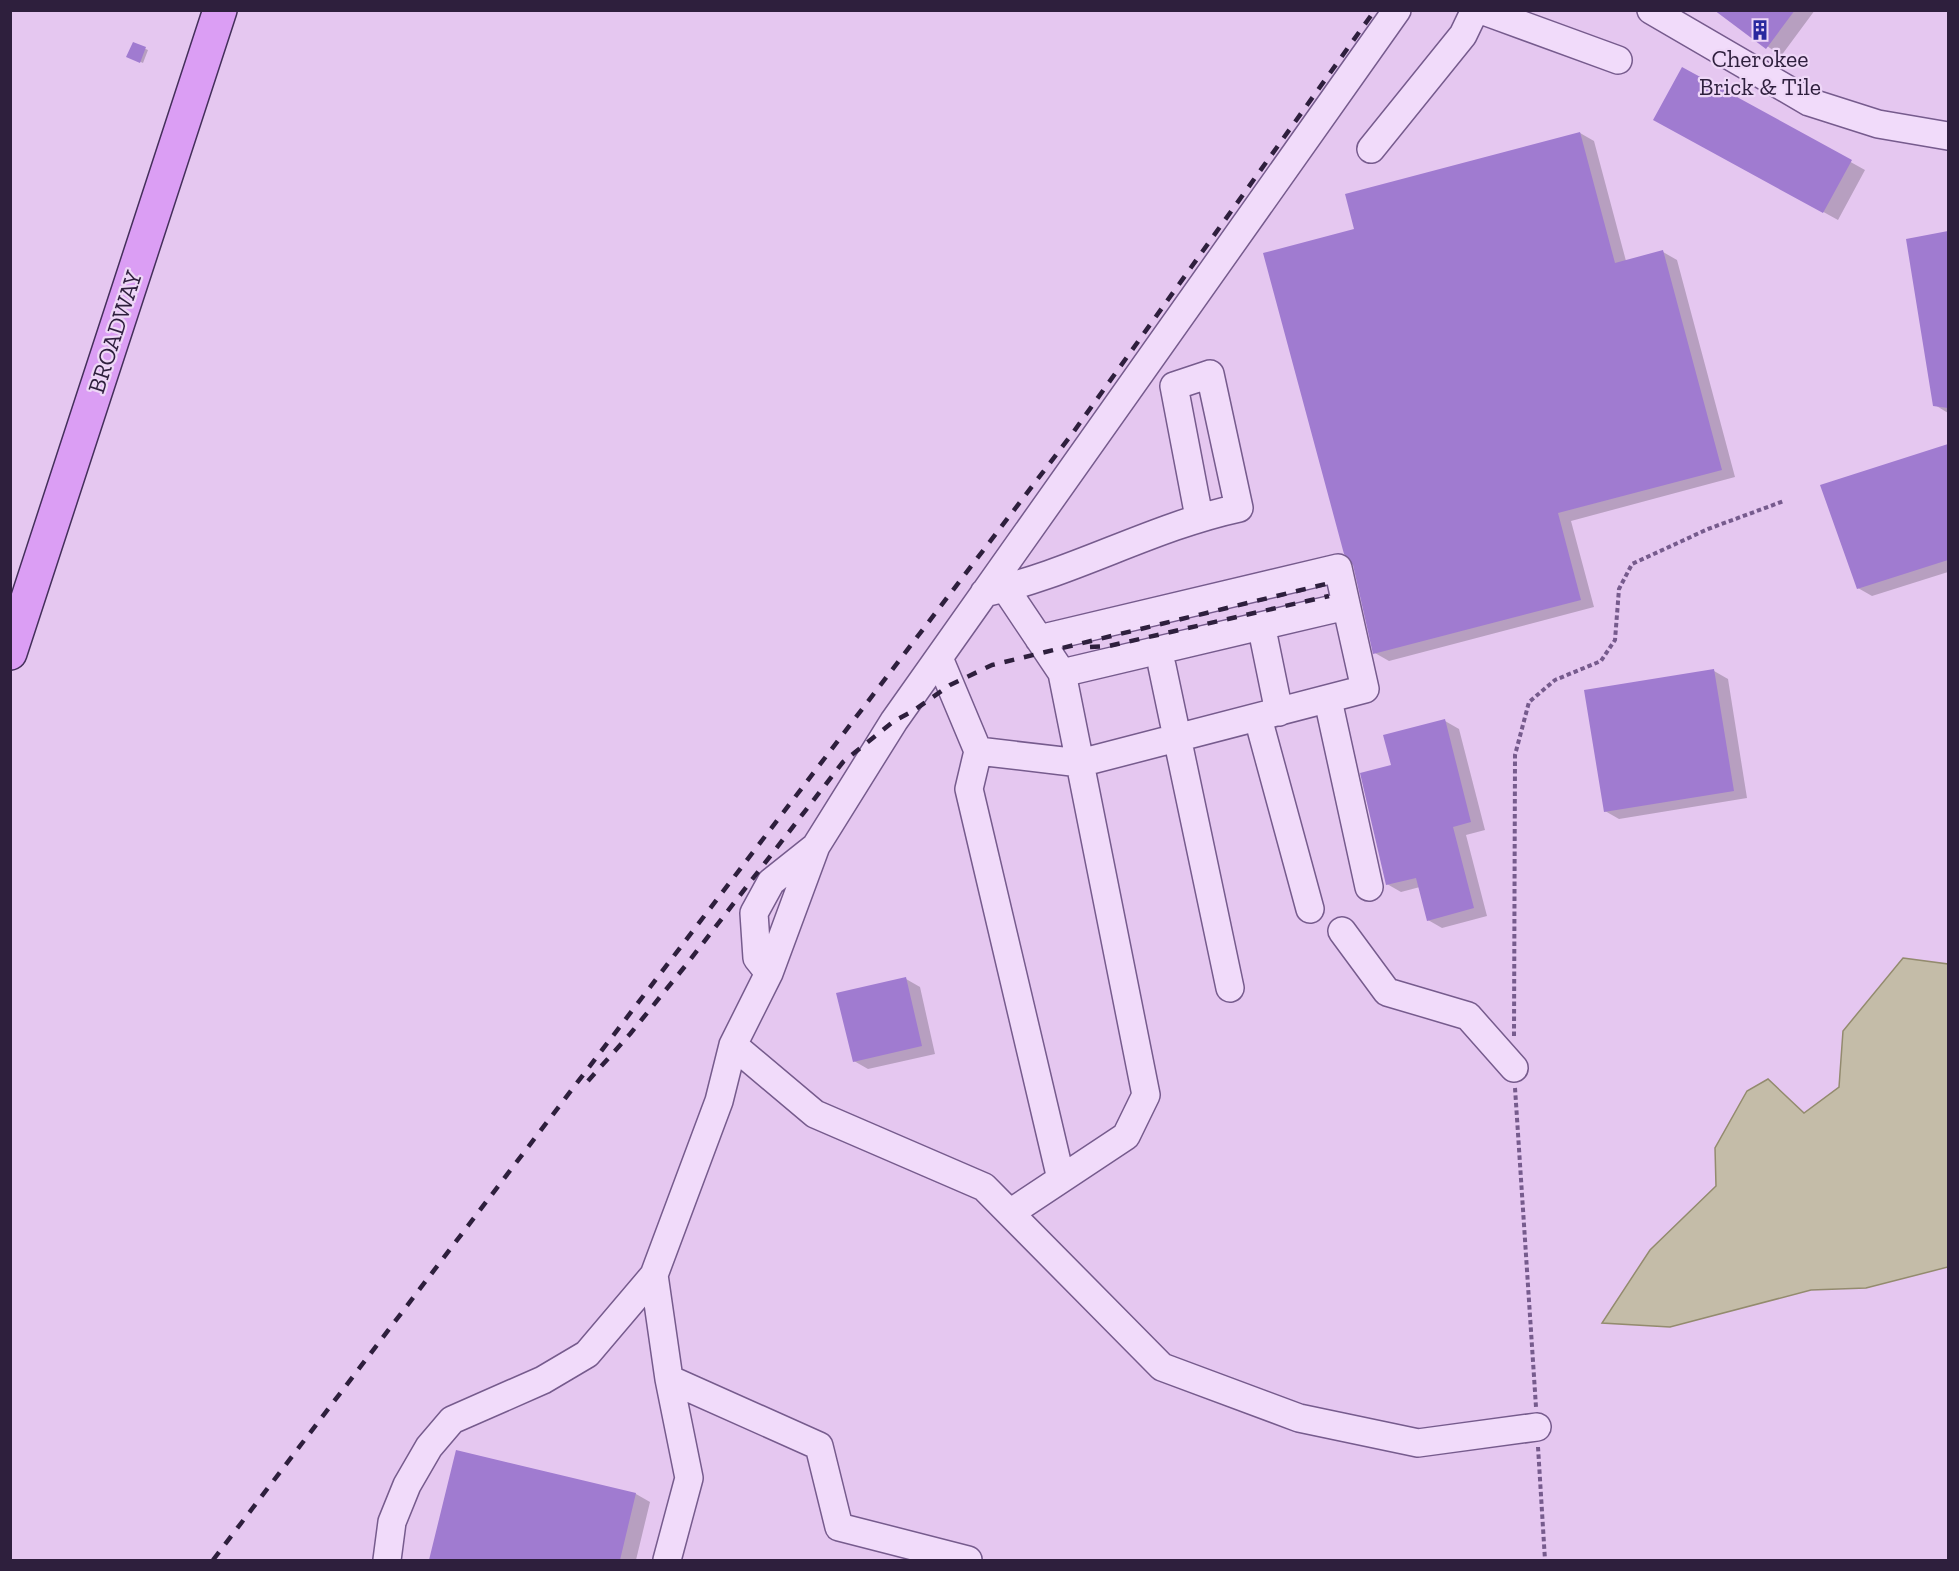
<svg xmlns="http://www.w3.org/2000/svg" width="1959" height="1571" viewBox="0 0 1959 1571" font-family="'Zilla Slab',serif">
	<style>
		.water { fill: #c4bca8; stroke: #938b6e; stroke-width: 1.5 }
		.shadow { fill: #0003 }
		.building { fill: #a07bd0 }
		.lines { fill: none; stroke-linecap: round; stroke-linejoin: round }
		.minor-casing { stroke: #765b8d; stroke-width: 30 }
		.major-casing { stroke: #442f5b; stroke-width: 36 }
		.path { stroke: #765b8d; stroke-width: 4; stroke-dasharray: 4.5 3; stroke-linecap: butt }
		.minor { stroke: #f1dbfa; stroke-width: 27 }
		.major { stroke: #db9ef4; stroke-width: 33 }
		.rail { stroke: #2e1f3d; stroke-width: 4.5; stroke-dasharray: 10 10; stroke-linecap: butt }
		.labels { text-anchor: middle; stroke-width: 4.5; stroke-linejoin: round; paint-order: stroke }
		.poi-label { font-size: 24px; fill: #2e1f3d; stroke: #eed7f7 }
		.street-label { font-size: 24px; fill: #2e1f3d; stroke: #eed7f7 }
	</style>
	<rect width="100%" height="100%" fill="#e5c7f0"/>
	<path class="water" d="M1903,958l45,6v303l-82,21 -55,2 -141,37 -68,-4 48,-73 66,-64 -1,-38 32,-57 21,-12 36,34 35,-26 4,-56z"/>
	<path class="shadow" d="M1717,10h98l-34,46z
		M134,44l14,6 -5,13 -15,-7z
		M1683,69l182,101 -27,50 -169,-93z
		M1580,133l14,8 32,120 37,-9 14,8 58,217 -164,44 23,86 -205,54 -14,-8 -19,-423z
		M1948,232v181l-13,-8 -27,-165z
		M1948,445v127l-76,24 -14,-8 -36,-102z
		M1714,671l14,8 19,119 -128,21 -14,-8z
		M1445,721l14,8 26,101 -19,5 21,81 -45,12 -14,-8 -8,-33 -19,5 -14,-8 5,-117z
		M906,979l14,8 15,67 -67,15 -14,-8z
		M457,1451l179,43 14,8 -14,58h-206z"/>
	<path class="building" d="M1714,10h81l-29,39z
		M133,42l13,5 -6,16 -14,-6z
		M1682,67l170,93 -29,53 -170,-93z
		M1580,132l35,131 48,-13 59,220 -164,43 23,87 -208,54 -20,-89 -9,-11 -81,-301 91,-24 -9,-35z
		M1948,231v177l-15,-2 -27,-167z
		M1948,444v116l-91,29 -37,-104z
		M1714,669l20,122 -130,21 -20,-122z
		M1445,719l26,103 -18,5 21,81 -47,13 -11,-43 -30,7 -26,-112 31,-8 -8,-30z
		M906,977l16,69 -69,16 -17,-69z
		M456,1450l180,43 -16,67h-191z"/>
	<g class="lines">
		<g class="minor-casing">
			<path id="minor" d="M1481,10l137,50
				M1651,10l158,92 69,22 70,12
				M1371,149l92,-114 12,-25
				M1005,588l57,85 284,-67
				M984,593c88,-19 167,-66 255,-85l-29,-134 -36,12 25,131
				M1263,634l16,78
				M1039,639l299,-71 27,121 -285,74 -18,-90
				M939,658l39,93 102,12 66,332 -20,41 -116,77
				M1162,666l68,322
				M1328,700l41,187
				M1258,718l52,191
				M978,751l-9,38 92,390
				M1342,931l45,61 81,24 46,52
				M769,973l-12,-15 -3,-45 17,-31 44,-35
				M733,1045l82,69 169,73 178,180 137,51 119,25 119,-16
				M654,1275l15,104 20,99 -22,82
				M669,1379l150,67 20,81 129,33
				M387,1560l5,-38 15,-37 22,-38 23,-27 91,-40 44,-26 67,-79 65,-174 14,-56 36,-72 47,-127 78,-125 503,-711"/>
		</g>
		<g class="major-casing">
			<path id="major" d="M10,653l210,-643"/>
		</g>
		<path class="path" d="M1514,1036l1,-281 14,-53 26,-22 46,-19 14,-21 4,-51 13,-25 76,-35 76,-28
			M1515,1088l21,319
			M1538,1447l7,113"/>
		<use href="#minor" class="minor"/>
		<use href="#major" class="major"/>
		<path class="rail" d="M1090,647l19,-1 220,-50
			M588,1081l42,-47 56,-69 157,-203 51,-41 19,-10 37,-26 42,-20 338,-82
			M213,1560l859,-1126 303,-424"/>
	</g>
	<defs>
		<g id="building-bare" transform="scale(1.62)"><path d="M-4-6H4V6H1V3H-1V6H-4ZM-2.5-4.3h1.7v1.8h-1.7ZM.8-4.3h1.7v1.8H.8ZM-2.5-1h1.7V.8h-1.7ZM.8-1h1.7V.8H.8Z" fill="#29289f" stroke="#eed7f7" stroke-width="2.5" paint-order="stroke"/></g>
	</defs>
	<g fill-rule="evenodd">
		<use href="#building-bare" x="1760" y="30"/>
	</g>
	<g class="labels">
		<g class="poi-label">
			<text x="1760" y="67">Cherokee<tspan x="1760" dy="28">Brick &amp; Tile</tspan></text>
		</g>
		<g class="street-label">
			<text transform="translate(115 332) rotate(-72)" y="8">BROADWAY</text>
		</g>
	</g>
	<rect width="1959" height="1571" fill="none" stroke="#2e1f3d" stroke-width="24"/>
</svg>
